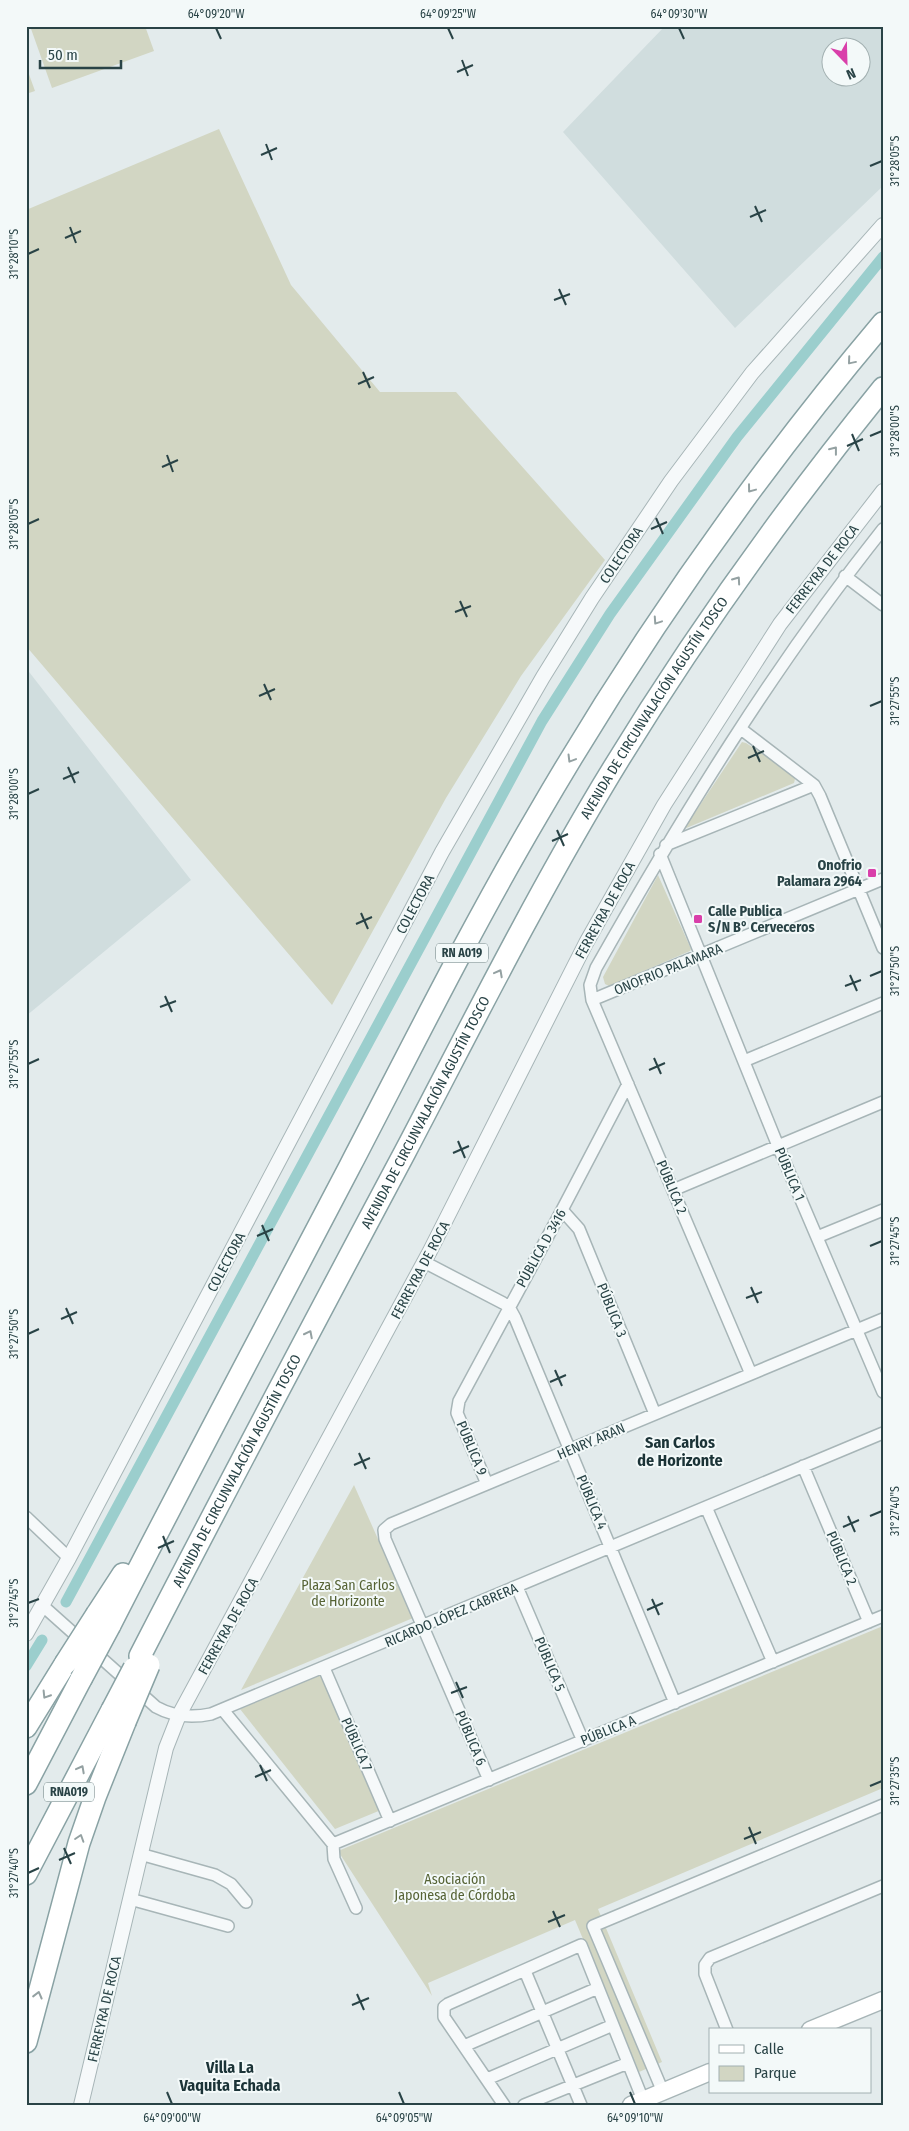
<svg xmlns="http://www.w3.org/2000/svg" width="909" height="2131" viewBox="0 0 909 2131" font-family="'Fira Sans Condensed',sans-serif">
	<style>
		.built { fill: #d0ddde; fill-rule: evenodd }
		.green { fill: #d2d6c3 }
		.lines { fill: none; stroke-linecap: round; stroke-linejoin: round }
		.canal { stroke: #9bcecd; stroke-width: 11 }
		.minor-casing { stroke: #a7b5b7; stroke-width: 14 }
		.tertiary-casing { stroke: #a7b5b7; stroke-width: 16 }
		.secondary-casing { stroke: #a7b5b7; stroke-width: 19 }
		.motorway-casing { stroke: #89a2a4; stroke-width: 24 }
		.minor { stroke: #f6f9fa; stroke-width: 11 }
		.tertiary { stroke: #f6f9fa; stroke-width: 14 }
		.secondary { stroke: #fff; stroke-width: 16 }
		.motorway { stroke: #fff; stroke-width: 21 }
		.motorway-bridge-casing { stroke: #89a2a4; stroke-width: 24; stroke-linecap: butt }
		.motorway-bridge { stroke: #fff; stroke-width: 21 }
		.oneway { stroke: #94a1a2 }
		.ticks { fill: none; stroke: #294346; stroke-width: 2 }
		.poi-dot { fill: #d93faa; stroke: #f3f9f9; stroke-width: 2 }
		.labels { text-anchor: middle; stroke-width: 4; stroke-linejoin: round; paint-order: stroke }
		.shield { fill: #f3f9f9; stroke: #667a7c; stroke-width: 1 }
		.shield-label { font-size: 12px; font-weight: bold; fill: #294346 }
		.street-label { font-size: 14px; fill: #294346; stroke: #f3f9f9 }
		.poi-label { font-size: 14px; font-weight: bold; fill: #294346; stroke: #f3f9f9; text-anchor: end }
		.park-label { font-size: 14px; fill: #566335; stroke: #f3f9f9 }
		.quarter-label { font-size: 16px; font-weight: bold; fill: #1b3337; stroke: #f3f9f9 }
		.neatline { fill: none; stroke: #294346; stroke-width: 2 }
		.ticks-label { font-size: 12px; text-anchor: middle; fill: #294346 }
	</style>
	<rect width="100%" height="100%" fill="#e3ebec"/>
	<path class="built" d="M665,26h218v160l-148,142 -172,-196zM832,48h30v30h-30z
		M26,668l165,212 -165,136z"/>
	<path class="green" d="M30,26h115l9,25 -102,37z
		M26,66l9,25 -9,3z
		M219,129l72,156 89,107h76l149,168 -84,116 -75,122 -114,207 -306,-359v-436z
		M742,742l4,1 47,31 2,5 -1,4 -110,46z
		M658,875l33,74 -1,2 -81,35 -4,-2 -2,-7z
		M354,1485l59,133 -172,72z
		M883,1626v162l-285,121 64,153 -23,10 -64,-152 -147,63 4,13 -94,-145z
		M323,1674l58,136 -46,19 -95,-120z"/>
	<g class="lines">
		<path class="canal" d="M66,1602l476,-881 68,-107 127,-177 146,-180
			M26,1666l16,-26"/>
		<g class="minor-casing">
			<path id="minor" d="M845,576l38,29
				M741,729l73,56 6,11 63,152
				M666,845l148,-60
				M660,854l118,292 105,246
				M592,1000l291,-121
				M744,1061l139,-58
				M673,1190l210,-88
				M562,1210l17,19 76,185
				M817,1237l66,-27
				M424,1262l79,41 6,4 6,11 160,385
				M751,1374l-159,-374 -2,-15 6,-17c86,-152 178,-302 287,-439
				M803,1466l66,156
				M487,1484l-30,-71 2,-12 103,-191 66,-126
				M706,1507l67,155
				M26,1517l43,41
				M517,1587l66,154
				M43,1606l113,101c18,10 36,11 55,7l672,-281
				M324,1668l66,153
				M223,1710l110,134 1,15 22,49
				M489,1780l-104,-241 -1,-9 7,-6 492,-205
				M333,1844l550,-228
				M140,1854l75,21 16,9 15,18
				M130,1899l98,27
				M525,1971l56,134
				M727,2030l-22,-56v-9l5,-7 173,-72
				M464,2046l134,-58
				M487,2079l126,-54
				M663,2092l-70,-166 290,-121
				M504,2105l-60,-88v-10l4,-3 133,-59 62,155
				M524,2105l104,-42"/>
		</g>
		<g class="tertiary-casing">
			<path id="tertiary" d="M26,1634l43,-76 373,-706 101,-175 49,-79 79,-117 81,-108 131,-148
				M81,2105l85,-357 13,-33 251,-464 156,-308 78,-138 116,-181 103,-133"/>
		</g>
		<g class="secondary-casing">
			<path id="secondary" d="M810,2030l73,-30
				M631,2105l79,-33"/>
		</g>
		<g class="motorway-casing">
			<g id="motorway">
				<path d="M97,1614l26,-40"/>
				<path d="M110,1625c78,-153 160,-306 240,-459 61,-117 120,-236 187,-350 101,-174 216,-339 346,-493"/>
				<path id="s1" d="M140,1656c87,-169 176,-337 265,-504 64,-122 126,-246 197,-365 84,-140 178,-272 281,-399"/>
				<path d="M26,1727l39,-63"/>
				<path d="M26,1784l55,-105"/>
				<path d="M26,1874l86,-164"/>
				<path d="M26,2042l53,-199 16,-46 30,-75"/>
			</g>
		</g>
		<use href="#minor" class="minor"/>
		<use href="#tertiary" class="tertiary"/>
		<use href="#secondary" class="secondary"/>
		<use href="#motorway" class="motorway"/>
		<g class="motorway-bridge-casing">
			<path id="motorway-bridge" d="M65,1664l32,-50
				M81,1679l29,-54
				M112,1710l22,-42
				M125,1722l24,-57"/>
		</g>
		<use href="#motorway-bridge" class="motorway-bridge"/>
	</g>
	<defs><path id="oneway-chevron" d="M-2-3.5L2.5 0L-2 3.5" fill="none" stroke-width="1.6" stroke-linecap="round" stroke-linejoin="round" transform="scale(1.25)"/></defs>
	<g class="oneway">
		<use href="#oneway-chevron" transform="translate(851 361) rotate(130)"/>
		<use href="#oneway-chevron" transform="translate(834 450) rotate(-52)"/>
		<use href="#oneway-chevron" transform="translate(751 489) rotate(127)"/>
		<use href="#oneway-chevron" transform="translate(737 580) rotate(-55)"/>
		<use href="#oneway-chevron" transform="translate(657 621) rotate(124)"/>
		<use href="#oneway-chevron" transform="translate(571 759) rotate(121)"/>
		<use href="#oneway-chevron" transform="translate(499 973) rotate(-62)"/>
		<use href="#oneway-chevron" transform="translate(309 1334) rotate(-63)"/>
		<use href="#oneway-chevron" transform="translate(46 1695) rotate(122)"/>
		<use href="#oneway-chevron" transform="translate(81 1769) rotate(-62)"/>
		<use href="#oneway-chevron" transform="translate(80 1838) rotate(-72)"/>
		<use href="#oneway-chevron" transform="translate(38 1995) rotate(-76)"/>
	</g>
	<path class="ticks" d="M216,28l5,11M448,28l5,11M679,28l5,11M462,60l6,16M457,72l16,-7M266,144l6,16M261,155l16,-7M870,166l12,-5M755,206l7,16M750,217l16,-7M70,227l6,16M65,238l16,-7M28,254l11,-5M559,289l7,16M554,300l16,-6M363,372l7,16M358,384l16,-7M852,434l7,17M870,436l12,-5M847,446l16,-7M167,455l6,17M162,467l16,-7M656,518l7,16M28,524l11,-5M651,529l16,-7M460,601l7,16M455,612l16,-6M264,684l7,16M259,696l16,-7M870,706l12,-5M753,746l7,16M748,758l16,-7M68,767l7,16M63,779l16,-7M28,794l11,-5M557,830l7,16M552,841l16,-7M361,913l7,16M356,924l16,-7M850,975l7,16M870,976l12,-5M845,986l16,-6M165,996l7,16M160,1007l16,-6M654,1058l7,16M28,1064l11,-5M649,1070l16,-7M458,1141l7,17M453,1153l16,-7M262,1225l7,16M257,1236l16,-7M870,1246l12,-5M751,1287l7,16M746,1298l16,-6M66,1308l7,16M61,1319l16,-7M28,1334l11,-5M555,1370l7,16M550,1382l16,-7M359,1453l7,16M354,1465l16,-7M848,1516l7,16M870,1516l12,-5M843,1527l16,-7M163,1536l7,17M158,1548l16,-7M652,1599l7,16M28,1603l11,-4M647,1610l16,-7M456,1682l7,16M451,1693l16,-6M260,1765l7,16M255,1777l16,-7M870,1786l12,-5M749,1827l7,17M744,1839l17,-7M64,1848l7,16M59,1860l16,-7M28,1873l11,-5M553,1911l7,16M548,1922l17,-7M357,1994l7,16M352,2005l17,-7M167,2092l5,12M399,2092l5,12M630,2092l5,12"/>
	<g class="poi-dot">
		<rect x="867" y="868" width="10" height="10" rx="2.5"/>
		<rect x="693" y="914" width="10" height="10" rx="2.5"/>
	</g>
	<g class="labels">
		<g class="shield">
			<rect x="436" y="943.5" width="52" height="19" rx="4"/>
			<rect x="44" y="1782.5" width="50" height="19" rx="4"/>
		</g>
		<g class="shield-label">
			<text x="462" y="957">RN A019</text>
			<text x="69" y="1796">RNA019</text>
		</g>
		<g class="street-label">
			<text transform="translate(621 555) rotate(-56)" y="5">COLECTORA</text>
			<text transform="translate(822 569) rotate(-52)" y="5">FERREYRA DE ROCA</text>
			<text dy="5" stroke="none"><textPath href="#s1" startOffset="1079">AVENIDA DE CIRCUNVALACIÓN AGUSTÍN TOSCO</textPath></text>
			<text transform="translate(415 904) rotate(-62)" y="5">COLECTORA</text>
			<text transform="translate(605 910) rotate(-61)" y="5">FERREYRA DE ROCA</text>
			<text transform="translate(668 969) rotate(-22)" y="5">ONOFRIO PALAMARA</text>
			<text dy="5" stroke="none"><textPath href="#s1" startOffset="614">AVENIDA DE CIRCUNVALACIÓN AGUSTÍN TOSCO</textPath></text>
			<text transform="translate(790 1174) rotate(67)" y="5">PÚBLICA 1</text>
			<text transform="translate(672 1187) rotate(67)" y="5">PÚBLICA 2</text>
			<text transform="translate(541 1248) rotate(-61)" y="5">PÚBLICA D 3416</text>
			<text transform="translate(226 1262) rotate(-62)" y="5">COLECTORA</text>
			<text transform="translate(420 1270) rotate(-62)" y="5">FERREYRA DE ROCA</text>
			<text transform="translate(612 1310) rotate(68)" y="5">PÚBLICA 3</text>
			<text transform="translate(591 1441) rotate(-23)" y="5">HENRY ARAN</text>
			<text transform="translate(472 1448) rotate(67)" y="5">PÚBLICA 9</text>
			<text dy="5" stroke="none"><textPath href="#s1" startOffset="209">AVENIDA DE CIRCUNVALACIÓN AGUSTÍN TOSCO</textPath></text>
			<text transform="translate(592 1502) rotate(67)" y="5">PÚBLICA 4</text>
			<text transform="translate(842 1558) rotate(67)" y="5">PÚBLICA 2</text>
			<text transform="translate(451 1615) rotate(-23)" y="5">RICARDO LÓPEZ CABRERA</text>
			<text transform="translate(228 1626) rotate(-61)" y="5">FERREYRA DE ROCA</text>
			<text transform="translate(550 1664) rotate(67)" y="5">PÚBLICA 5</text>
			<text transform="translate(608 1730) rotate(-22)" y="5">PÚBLICA A</text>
			<text transform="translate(471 1738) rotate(67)" y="5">PÚBLICA 6</text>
			<text transform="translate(357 1744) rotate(66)" y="5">PÚBLICA 7</text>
			<text transform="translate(104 2009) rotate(-77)" y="5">FERREYRA DE ROCA</text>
		</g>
		<g class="poi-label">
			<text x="862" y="870">Onofrio<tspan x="862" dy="16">Palamara 2964</tspan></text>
			<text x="708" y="916" text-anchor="start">Calle Publica<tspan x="708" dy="16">S/N B° Cerveceros</tspan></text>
		</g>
		<g class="park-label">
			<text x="348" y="1590">Plaza San Carlos<tspan x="348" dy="16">de Horizonte</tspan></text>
			<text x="455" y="1884">Asociación<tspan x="455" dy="16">Japonesa de Córdoba</tspan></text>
		</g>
		<g class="quarter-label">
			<text x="680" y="1448">San Carlos<tspan x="680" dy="18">de Horizonte</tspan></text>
			<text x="230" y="2073">Villa La<tspan x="230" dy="18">Vaquita Echada</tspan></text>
		</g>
	</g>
	<rect width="909" height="2131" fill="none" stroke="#f3f9f9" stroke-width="55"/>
	<rect x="709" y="2028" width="162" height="65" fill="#f3f9f9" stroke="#a2b0b1"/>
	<rect x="719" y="2045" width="25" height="8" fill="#ffffff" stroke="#a2b0b1"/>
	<text x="754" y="2054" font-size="15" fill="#294346">Calle</text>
	<rect x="719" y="2066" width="25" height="15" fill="#d2d6c3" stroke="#a2b0b1"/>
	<text x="754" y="2078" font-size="15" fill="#294346">Parque</text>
	<g transform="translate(846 62) rotate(157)"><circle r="24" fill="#f3f9f9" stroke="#a2b0b1"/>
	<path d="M0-4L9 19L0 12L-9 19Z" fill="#d93faa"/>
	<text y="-8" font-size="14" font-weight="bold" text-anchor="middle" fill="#294346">N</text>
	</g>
	<path d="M40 60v8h81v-8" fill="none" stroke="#294346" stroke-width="2.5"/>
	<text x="48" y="60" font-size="15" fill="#294346" stroke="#f3f9f9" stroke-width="4" paint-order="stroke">50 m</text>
	<rect x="28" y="28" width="854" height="2076" class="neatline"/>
	<g class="ticks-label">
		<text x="216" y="18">64°09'20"W</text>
		<text x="448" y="18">64°09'25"W</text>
		<text x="679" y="18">64°09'30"W</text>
		<text transform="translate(895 161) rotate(-90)" y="4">31°28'05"S</text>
		<text transform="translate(14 254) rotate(-90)" y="4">31°28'10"S</text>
		<text transform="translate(895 431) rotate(-90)" y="4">31°28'00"S</text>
		<text transform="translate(14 524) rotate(-90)" y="4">31°28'05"S</text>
		<text transform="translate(895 701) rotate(-90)" y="4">31°27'55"S</text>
		<text transform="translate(14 794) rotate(-90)" y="4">31°28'00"S</text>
		<text transform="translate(895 971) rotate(-90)" y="4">31°27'50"S</text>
		<text transform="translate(14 1064) rotate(-90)" y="4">31°27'55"S</text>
		<text transform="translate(895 1241) rotate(-90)" y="4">31°27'45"S</text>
		<text transform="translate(14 1334) rotate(-90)" y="4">31°27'50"S</text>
		<text transform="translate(895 1511) rotate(-90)" y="4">31°27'40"S</text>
		<text transform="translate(14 1603) rotate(-90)" y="4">31°27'45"S</text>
		<text transform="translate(895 1781) rotate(-90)" y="4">31°27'35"S</text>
		<text transform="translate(14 1873) rotate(-90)" y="4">31°27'40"S</text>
		<text x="172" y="2122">64°09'00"W</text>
		<text x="404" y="2122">64°09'05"W</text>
		<text x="635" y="2122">64°09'10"W</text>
	</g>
</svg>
